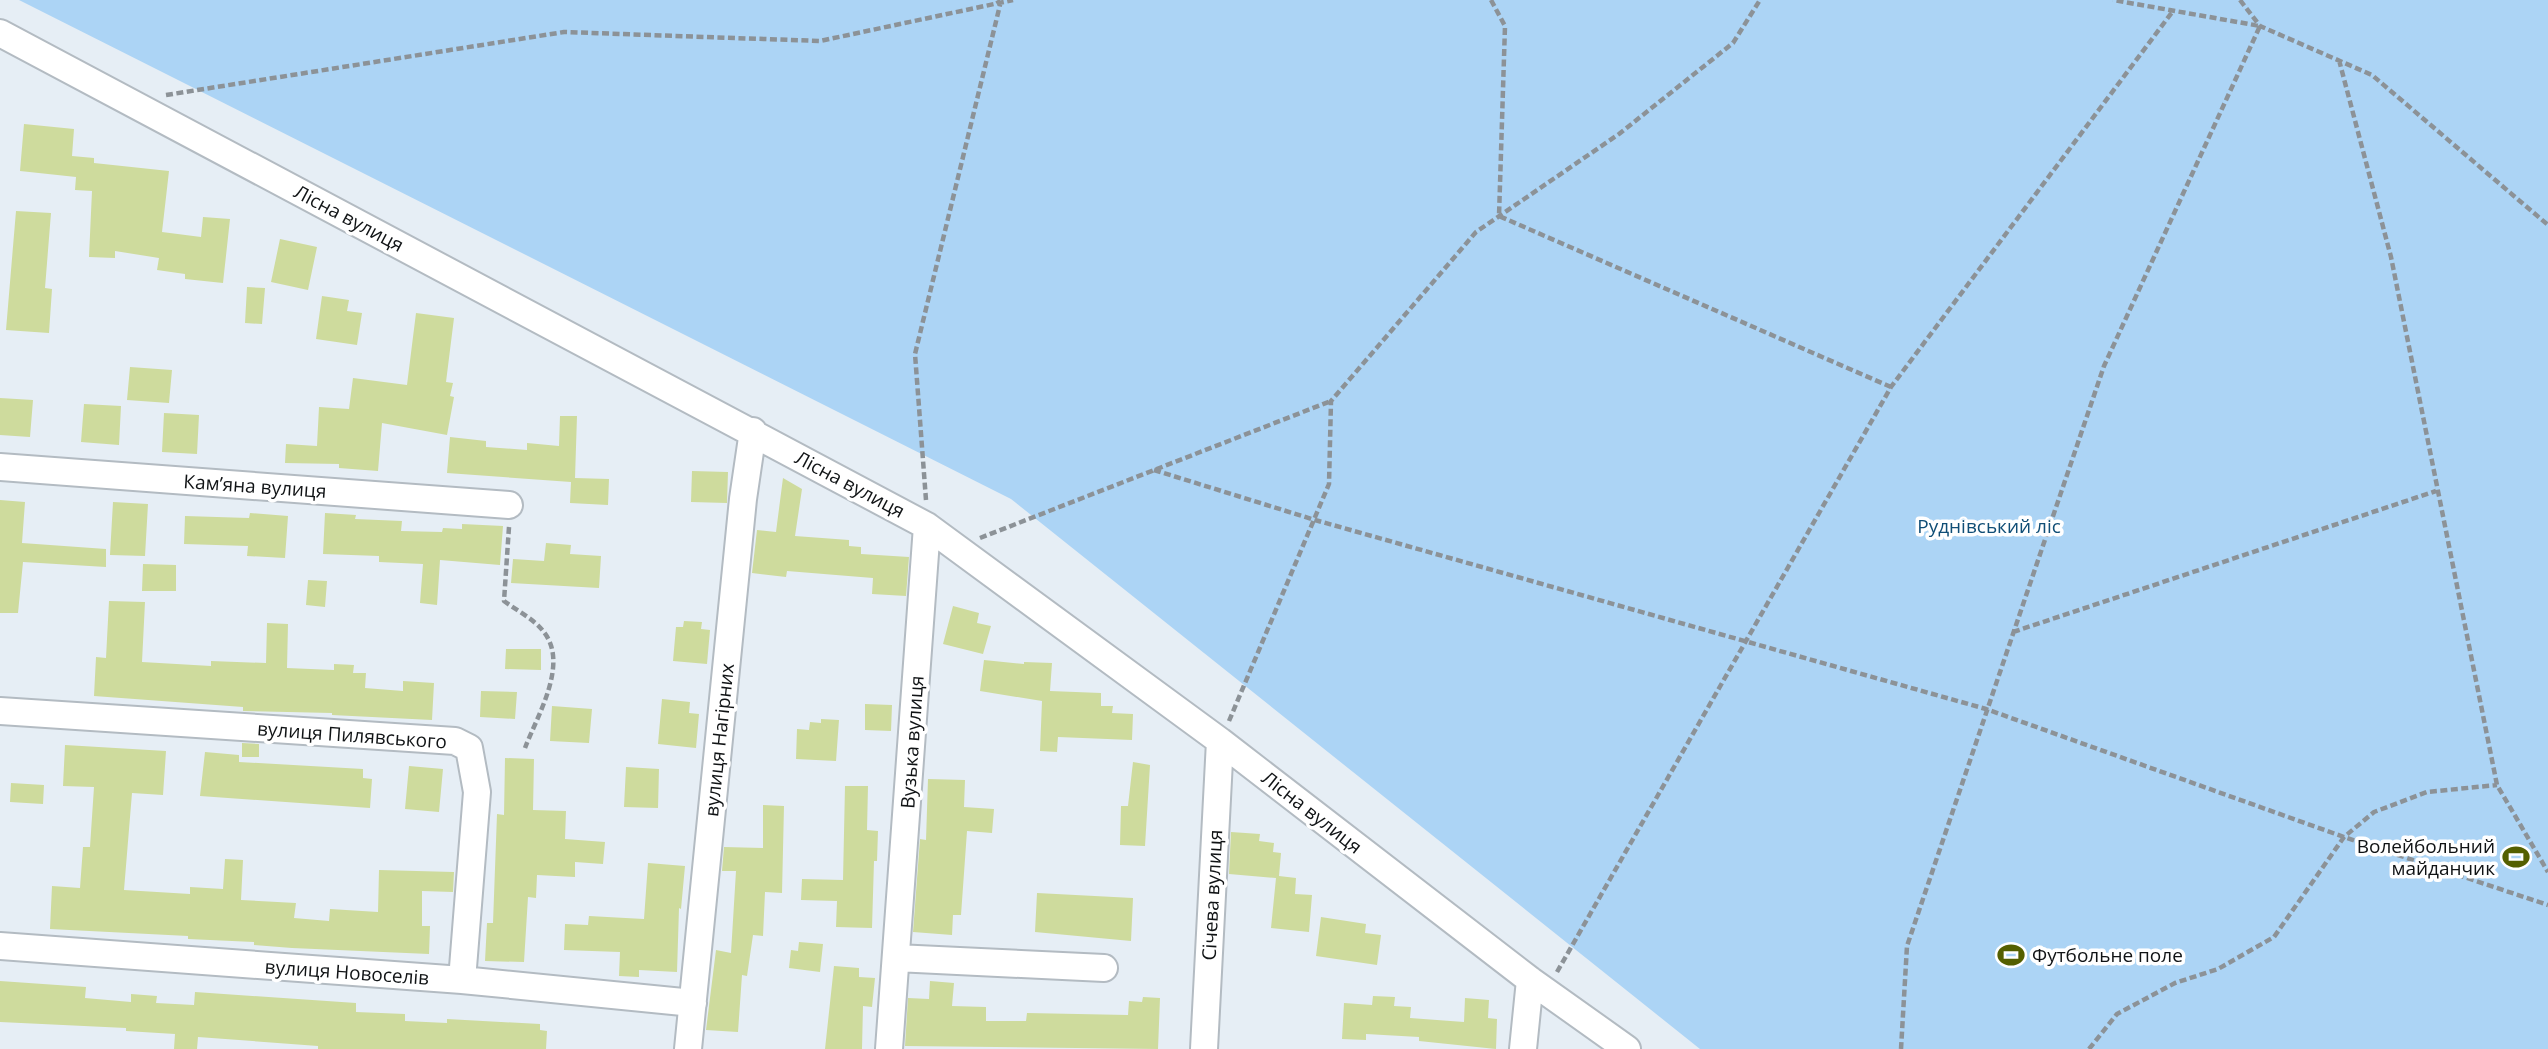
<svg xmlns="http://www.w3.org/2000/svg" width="2548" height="1049" viewBox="0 0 2548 1049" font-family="'Open Sans',sans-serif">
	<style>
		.green { fill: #acd4f5 }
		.building { fill: #cedb9d }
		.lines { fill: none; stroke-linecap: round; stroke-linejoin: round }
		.minor-casing { stroke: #b3bbc2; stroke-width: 30 }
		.path { stroke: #8c9297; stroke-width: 4.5; stroke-dasharray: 7 3.5; stroke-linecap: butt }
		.minor { stroke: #fff; stroke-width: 26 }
		.labels { text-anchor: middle; stroke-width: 7; stroke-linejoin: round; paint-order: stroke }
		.street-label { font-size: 19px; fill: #101315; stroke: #fff }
		.park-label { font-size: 19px; fill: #104e76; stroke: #fff }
		.poi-label { font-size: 19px; fill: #101315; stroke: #fff; text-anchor: end }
	</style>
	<rect width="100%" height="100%" fill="#e6eef5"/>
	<path class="green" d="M19,0h2529v1049h-848l-689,-550z"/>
	<path class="building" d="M24,124l50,5 -2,27 22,2v5l75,8 -7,61 39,5 2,-20 27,2 -7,64 -38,-4v-5l-28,-4 2,-12 -44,-7v7l-26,-1 3,-66 -17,-1 1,-13 -56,-6z
		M16,211l35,2 -6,75 7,1 -3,44 -43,-3z
		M280,239l37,8 -9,43 -37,-8z
		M247,287l18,1 -3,36 -17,-1z
		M322,296l27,4 -2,11 15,2 -5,32 -41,-6z
		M416,313l38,5 -8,64 7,1 -3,13 4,1 -7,38 -65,-12 -4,48 -39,-3v-4l-54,-1 1,-19 31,2 2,-39 30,2 4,-31 54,7z
		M130,367l42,3 -3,33 -42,-3z
		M0,398l33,2 -3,37 -30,-2z
		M84,404l37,2 -2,39 -38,-3z
		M164,413l35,2 -2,39 -35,-2z
		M560,416h17l-2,62 34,1 -1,26 -38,-2 1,-21 -124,-9 3,-36 36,4v6l41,3v-7l32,3z
		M692,471l36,1 -1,31 -36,-1z
		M783,478l19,11 -7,47 54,4v6l12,1v7l48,3 -3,39 -34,-2 1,-16 -86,-7 -1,6 -34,-4 5,-43 19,2z
		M0,500l25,2 -3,41 84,6v18l-83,-5 -5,51h-18z
		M113,502l35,2 -3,52 -35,-1z
		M250,513l38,3 -3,42 -38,-2 1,-10 -64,-2 1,-28 64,2z
		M325,513l31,2 -1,4 47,2 -1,10 41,1 1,-4 19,1v-5l41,2 -3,39 -60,-5 -3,45 -17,-2 3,-39 -44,-2v-6l-56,-2z
		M546,543l25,2 -1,9 31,2 -2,32 -88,-5 2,-24 31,2z
		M143,564l33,1v26h-34z
		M308,580l19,1 -2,26 -19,-2z
		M109,601l36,1 -3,60 69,4v-5l55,2 1,-40 21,1 -1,44 47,2v-6l20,1 -1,8h13l-1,15 38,3v-10l31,2 -2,37 -100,-5v-2l-89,-2v-4l-149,-11 2,-39 10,1z
		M953,606l26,7 -2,10 14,3 -8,28 -40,-10z
		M684,621l18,1 -1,7 9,1 -3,34 -34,-3 3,-34h7z
		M506,649h35v21l-36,-1z
		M984,660l40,4v-2l28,1 -2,28 51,2v13h12l-1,7 21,1 -1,26 -74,-3 -1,15 -17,-1 2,-50 -62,-10z
		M481,691l36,1 -2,27 -35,-2z
		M662,699l28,3 -1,11 10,1 -3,34 -38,-4z
		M865,704l27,1 -1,26 -26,-1z
		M552,706l40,3 -3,34 -39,-2z
		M821,719l18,1 -3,41 -40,-2 1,-30 12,1 1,-8 11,1z
		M242,743l17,1v13h-17z
		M65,745l101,6 -3,44 -31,-2 -8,97 66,4v-7l33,2 2,-30 18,1 -2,40 55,3 -2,15 35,3 1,-12 48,3 1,-42 75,2 -1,20 -31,-1v35h8l-1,28 -137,-6 -38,-3v-3l-66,-3v-3l-138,-7 2,-43 28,2 3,-41h7l4,-60 -31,-1z
		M205,752l34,3v7l124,7v9l9,1 -2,29 -170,-12z
		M505,758l29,1 -1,51 33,1 -1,28 40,3 -2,22 -28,-2v15l-38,-2 -1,23 -8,-1 -4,65 -39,-1 2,-38h6l4,-109 7,1z
		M1133,762l17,3 -5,81 -25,-1 1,-39h7z
		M409,766l34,3 -4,43 -34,-3z
		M626,767l33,2 -1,39 -34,-1z
		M928,779l37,1 -1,27 30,2 -2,24 -25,-2 -6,84h-8l-1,20 -39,-3 7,-93 6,1z
		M11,783l33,2 -1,19 -33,-2z
		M845,786h23l-1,44 11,1 -1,30h-3l-2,67 -36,-1 1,-26 -36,-1 1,-21 41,1z
		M763,805l21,1 -2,87 -17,-1 -2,44 -10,-1 -6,41 -5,-1 -4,57 -32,-2 10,-80 15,3 5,-82h-14l2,-24 39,1z
		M1231,832l29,2 -1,7 15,2 -1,9 8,1 -2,23 17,2 -1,16 17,1 -3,37 -38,-4 5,-50 -47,-4z
		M648,863l37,3 -4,43 -2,-1 -2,64 -38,-2v7l-20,-1 1,-24 -56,-2 1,-26 23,1 1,-9 55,3z
		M1037,893l96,5 -2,43 -96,-9z
		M1321,917l45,7 -1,9 16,2 -4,30 -61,-9z
		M799,942l24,2 -3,28 -31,-4 2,-18 7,1z
		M834,966l25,2v9l16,1 -3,29 -9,-1 -1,43h-37z
		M0,981l86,6 -1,11 46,4v-8l26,2 -1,7 38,2 1,-13 161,11v9l49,2v7l42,2v-4l93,5v6l7,1 -1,18h-228v-3l-120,-9 -1,12h-23l1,-15 -49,-3v-3l-126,-6z
		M930,981l24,2 -2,23 34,1v14h40l1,-8 101,2 1,-14 13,1 1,-5 17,1 -2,51 -253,-3 3,-48 21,1z
		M1373,996l22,1 -1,9 17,1 -1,11 54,4 1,-24 24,2 -1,18 9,1 -1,30 -77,-8v-4l-53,-3v6l-24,-1 2,-36 28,2z"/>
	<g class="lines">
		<g class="minor-casing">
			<path id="minor" d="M0,33l927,493 293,215 310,239 97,69
				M0,467l509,38
				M0,711l455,30 14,7 8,44 -15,188
				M0,946l462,34 231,23
				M896,958l208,10
				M688,1049l55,-550 10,-68
				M889,1049l38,-523
				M1204,1049l16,-308
				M1523,1049l7,-69"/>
		</g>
		<path class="path" d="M1491,0l14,26 -6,190 392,171
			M2240,0l20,26 112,49 176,150
			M2339,60l52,197 106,528 51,87
			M166,95l398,-63 256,9 193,-41
			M1154,470l161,50 671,189 358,128 204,68
			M926,500l-11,-146 85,-349 -3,-5
			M509,527l-5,74c12,9 30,18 39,30 27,32 -6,85 -18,117
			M980,538l351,-137
			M2013,632l423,-141
			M1229,721l100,-237 2,-83 145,-169 143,-98 114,-91 27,-43
			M1557,972l334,-585 282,-376
			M1901,1049l6,-103 197,-580 156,-340 -147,-26
			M2089,1049l28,-35 58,-31 43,-14 56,-32 70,-100 30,-25 53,-20 70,-7"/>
		<use href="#minor" class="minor"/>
	</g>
	<defs>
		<g id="stadium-bare" transform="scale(2.1)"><path d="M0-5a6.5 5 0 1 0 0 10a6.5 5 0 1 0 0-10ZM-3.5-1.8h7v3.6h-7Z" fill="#545f00" stroke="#fff" stroke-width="2.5" paint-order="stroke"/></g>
	</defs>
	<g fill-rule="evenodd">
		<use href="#stadium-bare" x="2516" y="857"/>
		<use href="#stadium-bare" x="2011" y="955"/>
	</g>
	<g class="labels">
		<g class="street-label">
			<text transform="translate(349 218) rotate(28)" y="7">Лісна вулиця</text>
			<text transform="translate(850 484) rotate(28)" y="7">Лісна вулиця</text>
			<text transform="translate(255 486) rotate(4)" y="7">Камʼяна вулиця</text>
			<text transform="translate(352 735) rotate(4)" y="7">вулиця Пилявського</text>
			<text transform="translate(719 740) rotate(-84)" y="7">вулиця Нагірних</text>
			<text transform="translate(912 742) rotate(-86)" y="7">Вузька вулиця</text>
			<text transform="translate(1312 812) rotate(38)" y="7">Лісна вулиця</text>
			<text transform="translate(1212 895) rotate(-87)" y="7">Січева вулиця</text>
			<text transform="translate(347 972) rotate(4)" y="7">вулиця Новоселів</text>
		</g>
		<g class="park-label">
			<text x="1989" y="533">Руднівський ліс</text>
		</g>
		<g class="poi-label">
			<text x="2495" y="853">Волейбольний<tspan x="2495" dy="22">майданчик</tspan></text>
			<text x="2032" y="962" text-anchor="start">Футбольне поле</text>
		</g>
	</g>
</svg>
